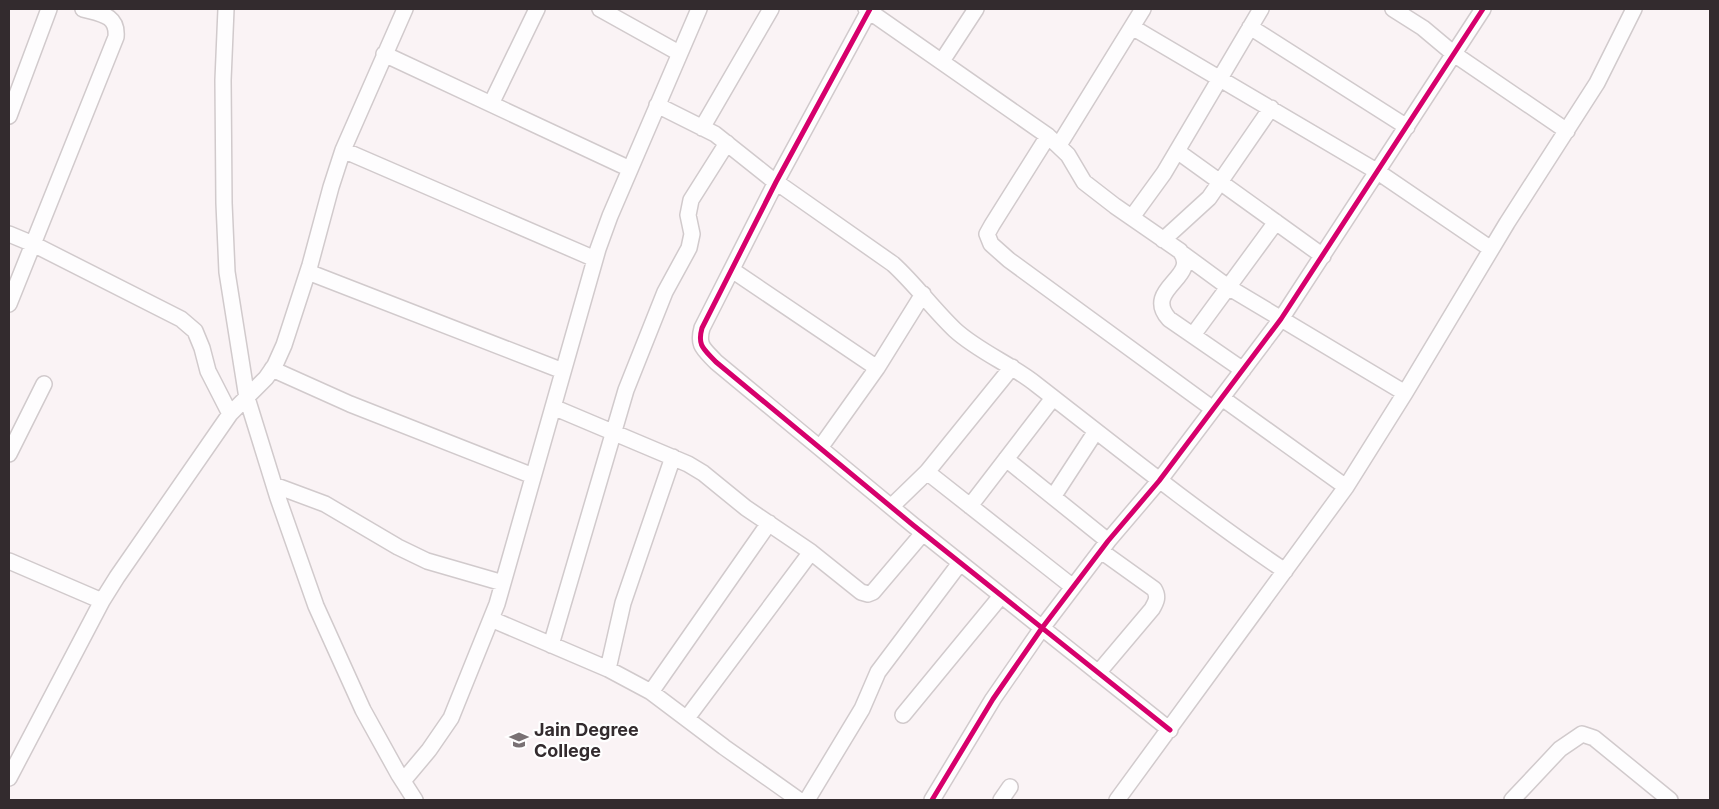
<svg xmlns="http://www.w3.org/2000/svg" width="1719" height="809" viewBox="0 0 1719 809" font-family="Inter,sans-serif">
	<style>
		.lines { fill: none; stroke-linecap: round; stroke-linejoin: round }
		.street-casing { stroke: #d1cacc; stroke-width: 18 }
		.street { stroke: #fefdfe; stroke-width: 15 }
		.cycleway-casing { stroke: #fff; stroke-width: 8 }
		.cycleway { stroke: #d6006c; stroke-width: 5 }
		.labels { text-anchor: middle; stroke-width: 4.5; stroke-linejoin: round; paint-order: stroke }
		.poi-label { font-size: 18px; font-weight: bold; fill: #332b2e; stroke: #fff; text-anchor: start }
	</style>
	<rect width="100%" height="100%" fill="#faf3f5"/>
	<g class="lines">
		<g class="street-casing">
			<path id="street" d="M226,9l-3,71 1,123 3,69 20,126 31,100 38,108 47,104 36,65 16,25
				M600,9l79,44
				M866,9l182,127 20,19 16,27 31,24 65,45c21,26 -38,38 -11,68l74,51
				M870,9l-94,173 -74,146c-5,18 2,21 14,34l197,163 257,205
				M1393,9l30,19 31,26 113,77
				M1132,27l246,145 113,77
				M1250,27l157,100
				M384,54l246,115
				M942,61l34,-52
				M491,104l46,-95
				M657,105l58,29 54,43 124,87c22,20 40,45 62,66 24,22 56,34 82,55 81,63 162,128 248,186
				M9,116l40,-107
				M702,128l69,-119
				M1048,136l-56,89 -5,9 4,10 18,16 204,149
				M1059,145l84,-136
				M343,150l252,109
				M1177,151l146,105
				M1132,217l32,-44 97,-164
				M9,234l24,10 148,75 14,12 7,17 6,23 22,43
				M1163,240l46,-42 62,-90
				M1183,254l45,33 177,106
				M732,270l145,98
				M308,272l255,99
				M9,304l107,-267c2,-22 -15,-23 -33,-28
				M1193,335l83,-113
				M272,369l78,35 183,72
				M1222,398l124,89
				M553,407l135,57 15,9 43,35 65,44 50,40 7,2 5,-2 50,-59
				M820,448l57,-80 46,-74
				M9,454l35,-70
				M1006,459l102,82
				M927,472l146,115
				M274,485l51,19 73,43 29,14 76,22
				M1053,497l43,-66
				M892,506l35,-34 85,-105
				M970,506l83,-108
				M9,561l93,40
				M491,619l117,50 43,23 73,55 75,53
				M551,645l75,-255 39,-98 24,-44 3,-14 -4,-19 3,-15 36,-57
				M608,669l15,-66 50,-146
				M1098,673l54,-64c4,-7 7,-12 2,-20l-53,-38
				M651,692l118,-169
				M903,715l98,-119
				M687,718l124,-166
				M9,778l93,-177 15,-24 113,-163 36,-36 9,-13 9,-20 26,-80 21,-78 12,-37 62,-141
				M403,781l26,-31 22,-32 46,-114 101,-355 12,-33 89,-207
				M807,800l55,-91 16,-37 82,-109
				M932,800l61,-101 49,-71 66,-87 51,-60 122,-162 202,-310
				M1001,800l9,-13
				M1117,800l229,-313 59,-94 102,-170 90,-140 37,-74
				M1512,800l48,-51 22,-15 12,4 76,62"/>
		</g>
		<use href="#street" class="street"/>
		<g class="cycleway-casing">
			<path id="cycleway" d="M870,9l-94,173 -74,146c-5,18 2,21 14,34l197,163 257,205
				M932,800l61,-101 49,-71 66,-87 51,-60 122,-162 202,-310"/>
		</g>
		<use href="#cycleway" class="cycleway"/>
	</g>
	<defs>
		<g id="university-bare" transform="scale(1.5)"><path d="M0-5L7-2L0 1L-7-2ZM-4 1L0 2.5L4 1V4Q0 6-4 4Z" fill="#797174" stroke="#fff" stroke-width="2.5" paint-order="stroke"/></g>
	</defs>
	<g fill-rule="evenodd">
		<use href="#university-bare" x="519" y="740"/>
	</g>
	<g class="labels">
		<g class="poi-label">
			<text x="534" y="736">Jain Degree<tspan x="534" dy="21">College</tspan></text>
		</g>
	</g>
	<rect width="1719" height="809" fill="none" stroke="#332b2e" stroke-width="20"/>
</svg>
